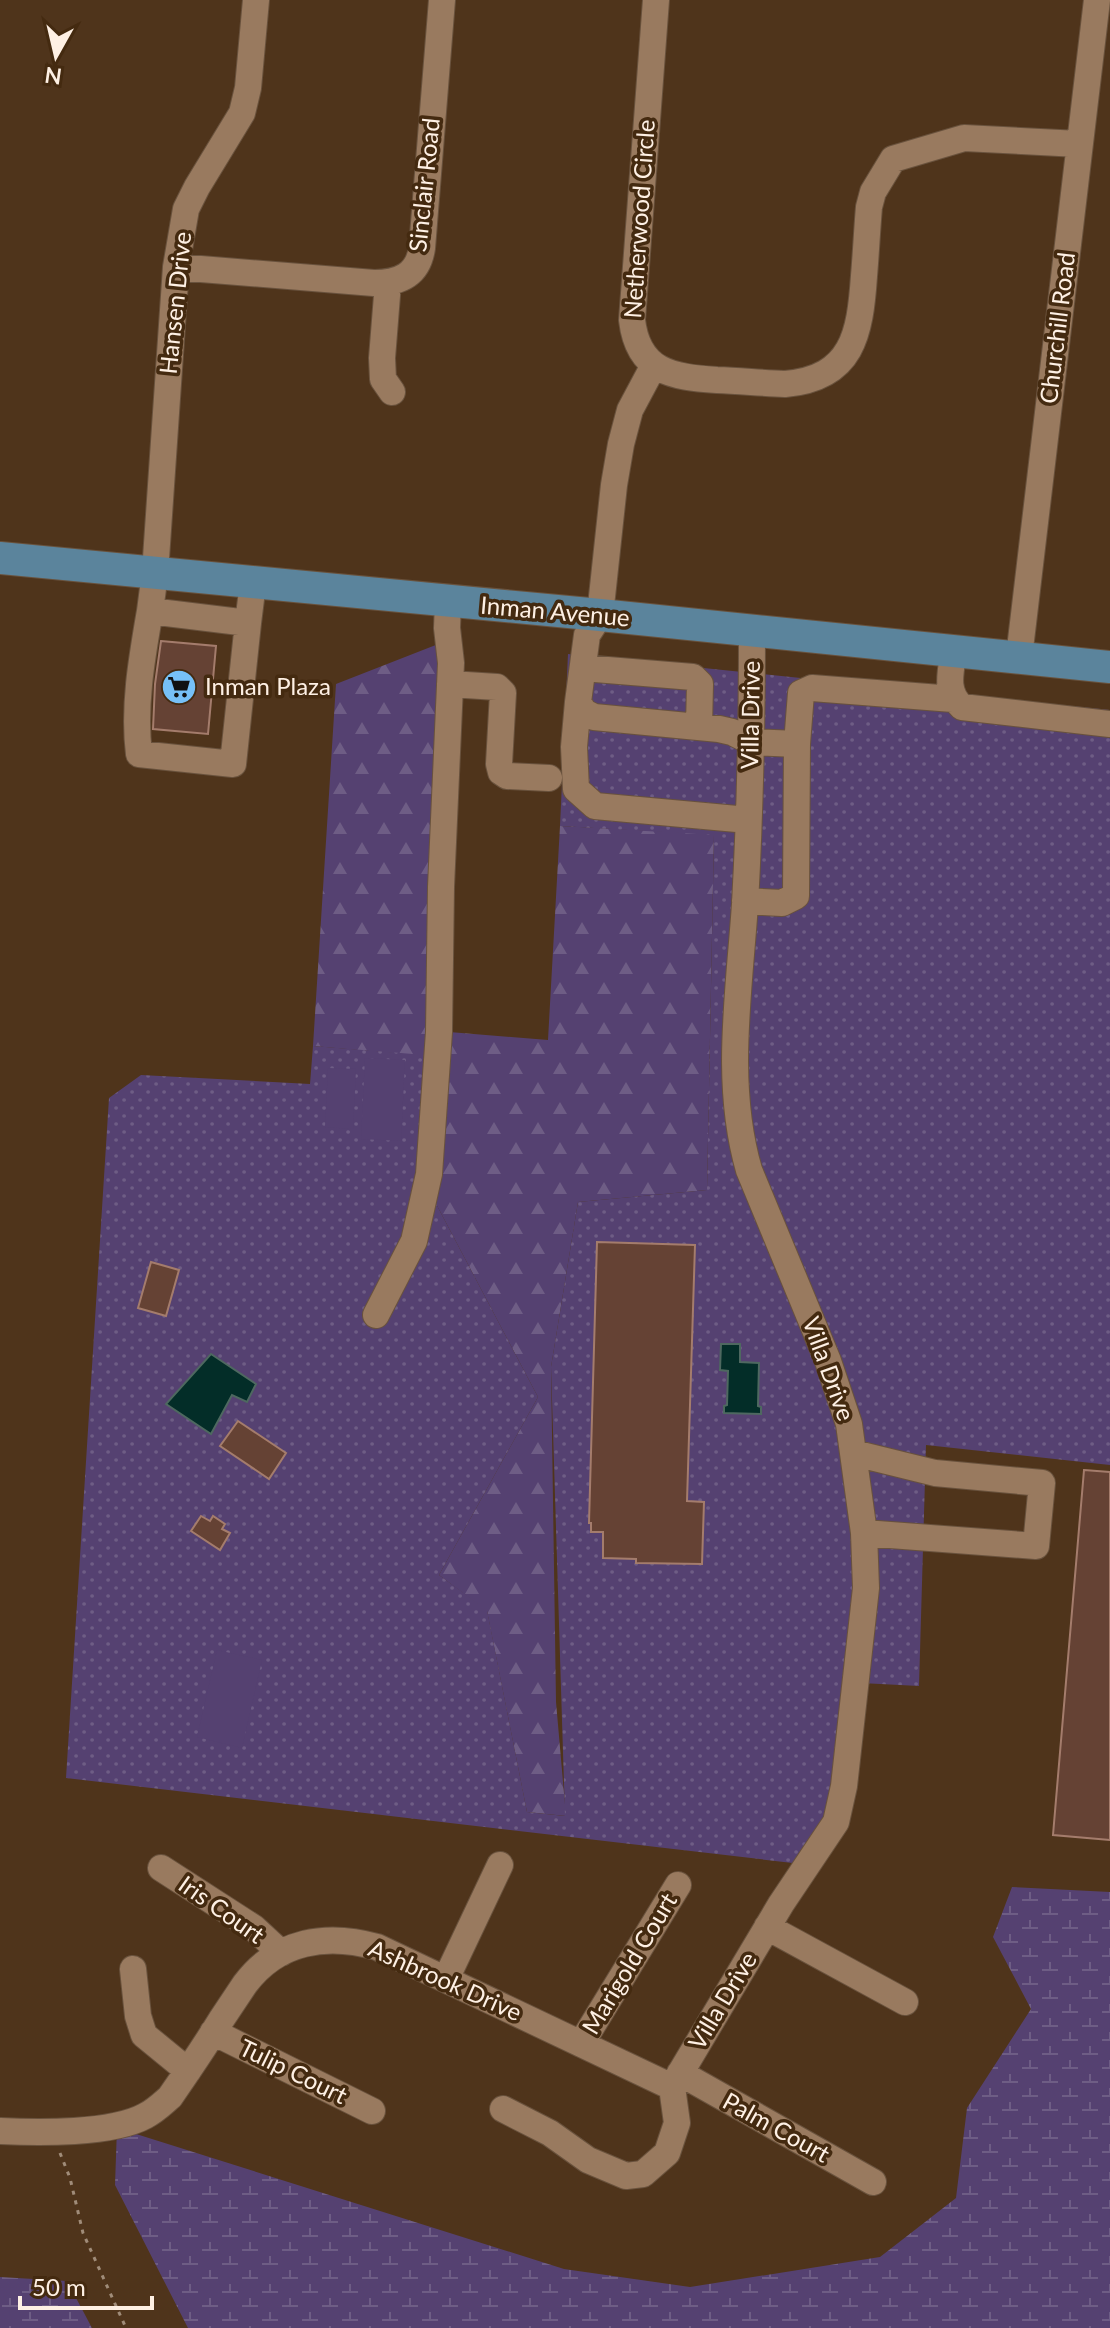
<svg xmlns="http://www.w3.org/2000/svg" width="1110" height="2328" viewBox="0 0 1110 2328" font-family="Lato,sans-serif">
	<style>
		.forest { fill: url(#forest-firs) }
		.wetland { fill: url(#wetland-marsh) }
		.park { fill: url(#park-dots) }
		.pitch { fill: #554171 }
		.water { fill: #032d28; stroke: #4e6860; stroke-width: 2 }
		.building { fill: #654234; stroke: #a47c6c; stroke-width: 2 }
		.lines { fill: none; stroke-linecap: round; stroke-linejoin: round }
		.minor-casing { stroke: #69523d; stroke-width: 28 }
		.major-casing { stroke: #69523d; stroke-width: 34 }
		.path { stroke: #a08c79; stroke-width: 3; stroke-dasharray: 4 6; stroke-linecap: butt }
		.minor { stroke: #997a5f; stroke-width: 26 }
		.major { stroke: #5b849c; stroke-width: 32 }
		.labels { text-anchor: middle; stroke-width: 7; stroke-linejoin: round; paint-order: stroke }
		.street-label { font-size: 24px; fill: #fef0e4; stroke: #442a10 }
		.poi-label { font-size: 24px; fill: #fef0e4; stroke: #442a10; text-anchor: start }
	</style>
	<defs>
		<pattern id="forest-firs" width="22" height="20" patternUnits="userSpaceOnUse" patternTransform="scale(2)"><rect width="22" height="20" fill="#554171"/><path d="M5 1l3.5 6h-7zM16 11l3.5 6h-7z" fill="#6e5d85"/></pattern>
		<pattern id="wetland-marsh" width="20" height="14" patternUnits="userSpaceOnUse" patternTransform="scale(2)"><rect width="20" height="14" fill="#554171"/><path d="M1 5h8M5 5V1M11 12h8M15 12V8" fill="none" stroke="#6e5d85"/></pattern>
		<pattern id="park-dots" width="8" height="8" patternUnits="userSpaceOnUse" patternTransform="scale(2)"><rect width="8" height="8" fill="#554171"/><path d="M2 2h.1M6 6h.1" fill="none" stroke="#6e5d85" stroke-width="1.8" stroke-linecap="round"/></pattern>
	</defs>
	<rect width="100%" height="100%" fill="#4f341b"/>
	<path class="forest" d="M446,641l-9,390 111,9 12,-214 154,8 -7,356 -129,12 -27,165 5,335 10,114 -39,-4 -40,-201 -48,-36 99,-178 -105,-199 5,-141 -125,-11 23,-362z"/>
	<path class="wetland" d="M1012,1887l98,5v436h-922l-73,-143 2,-57 447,141 126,18 190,-30 76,-59 11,-90 64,-99 -38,-72z
		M0,2277l67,4 25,47h-92z"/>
	<path class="park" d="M568,654l542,56v755l-184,-20 -7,241 -58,-3 -9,101 -42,81 -744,-87 43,-680 32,-23 169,9 3,-38 125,10 -5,142 105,199 -99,178 48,35 40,202 38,4 -14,-449 27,-165 129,-12 7,-355 -154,-9z"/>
	<path class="pitch" d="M365,1058l40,2 -4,81 -40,-2z
		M328,1068l28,1 -3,60 -28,-2z
		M217,1650l45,10 -20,88 -45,-11z"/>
	<path class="water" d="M721,1344h19v18l19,1 -1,43 3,1v7l-37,-1v-7l3,-1 1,-34 -8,-1z
		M211,1354l45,30 -9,18 -15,-7 -21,39 -45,-30z"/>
	<path class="building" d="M161,641l55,5 -8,88 -55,-5 2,-45z
		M597,1242l98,3 -8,256 17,1 -2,62 -66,-1v-4l-33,-1v-26h-12v-9h-2z
		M151,1262l28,8 -13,46 -28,-8z
		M238,1421l48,32 -17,26 -49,-33z
		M1084,1470l26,2v368l-57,-5z
		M201,1516l9,5 3,-5 12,8 -3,5 8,4 -10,17 -29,-19z"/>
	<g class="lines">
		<g class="minor-casing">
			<path id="minor" d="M656,0l-24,320c6,52 40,57 85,60 23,1 45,3 68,4 68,-6 75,-50 79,-108 2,-23 3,-46 5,-69l4,-15 20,-33 71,-21 115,6
				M176,267l198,16c25,0 44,-8 48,-35l20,-248
				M388,283l-6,75 1,21 9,13
				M654,365l-24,45 -9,34 -7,41 -14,130 -13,20 -9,67 6,10 10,5 125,12 13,3 20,10 45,2 -1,152 -14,7 -37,-2
				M253,583l-5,40 -98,-12 5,-38 21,-306 10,-58 11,-22 45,-74 6,-25 8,-88
				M150,611c-8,46 -17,96 -11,143l94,10 15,-141
				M954,650c-3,21 -10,41 8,57l148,17
				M1019,657l78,-657
				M583,668l110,9 7,7 -1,43
				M450,684l47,3 6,6 -4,71 2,8 6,4 42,2
				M578,702l-4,45 2,42 19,17 153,14
				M797,744l4,-51 11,-5 141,11
				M376,1315l38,-74 15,-67 10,-142 2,-145 10,-224 -4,-35 1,-26
				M854,1453l81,20 107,10 -6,63 -172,-13
				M161,1868l93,60 27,25
				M767,1927l138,75
				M133,1969l5,47 6,19 44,36
				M446,1979l54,-114
				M213,2032l159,79
				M581,2044l97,-159
				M680,2073l193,109
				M672,2087l109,-183 55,-82 8,-36 22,-198 -2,-55 -15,-109 -21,-63 -79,-191c-25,-86 -10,-177 -4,-266 5,-91 7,-182 7,-273
				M503,2109l47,24 38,27 38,16 17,-2 24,-21 10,-30 -5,-36
				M0,2131c38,2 112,3 145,-15 10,-5 17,-12 25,-19 18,-26 35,-51 51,-77 8,-12 16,-24 24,-36 33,-44 82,-51 132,-37l295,140"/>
		</g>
		<g class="major-casing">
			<path id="major" d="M0,558l600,57 510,52"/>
		</g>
		<path class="path" d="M60,2153l10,25 13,55 43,95"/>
		<use href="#minor" class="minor"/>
		<use href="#major" class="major"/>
	</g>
	<defs>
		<g id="supermarket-disc" transform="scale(1.8)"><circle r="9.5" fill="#76c0f7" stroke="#442a10"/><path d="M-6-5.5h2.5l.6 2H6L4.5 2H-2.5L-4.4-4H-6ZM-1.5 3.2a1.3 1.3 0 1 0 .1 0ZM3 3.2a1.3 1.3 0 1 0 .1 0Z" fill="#111"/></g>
	</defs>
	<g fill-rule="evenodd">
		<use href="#supermarket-disc" x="179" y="687"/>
	</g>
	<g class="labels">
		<g class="street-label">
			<text transform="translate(425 185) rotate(-84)" y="8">Sinclair Road</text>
			<text transform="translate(640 219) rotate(-86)" y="8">Netherwood Circle</text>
			<text transform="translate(176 303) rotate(-84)" y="8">Hansen Drive</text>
			<text transform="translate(1058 328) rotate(-83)" y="8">Churchill Road</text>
			<text transform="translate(555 612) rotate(5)" y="8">Inman Avenue</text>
			<text transform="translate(751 715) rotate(-89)" y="8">Villa Drive</text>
			<text transform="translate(828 1369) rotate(70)" y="8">Villa Drive</text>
			<text transform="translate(221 1910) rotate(35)" y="8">Iris Court</text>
			<text transform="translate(630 1964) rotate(-59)" y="8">Marigold Court</text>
			<text transform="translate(445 1981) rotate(24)" y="8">Ashbrook Drive</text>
			<text transform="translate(723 2001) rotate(-59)" y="8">Villa Drive</text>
			<text transform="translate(293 2072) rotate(26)" y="8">Tulip Court</text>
			<text transform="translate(776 2128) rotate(29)" y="8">Palm Court</text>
		</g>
		<g class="poi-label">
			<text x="205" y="695">Inman Plaza</text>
		</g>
	</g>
	<g transform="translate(56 56) rotate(188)" stroke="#442a10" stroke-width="6" paint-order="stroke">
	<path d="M0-6L14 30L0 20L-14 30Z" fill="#fef0e4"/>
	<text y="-12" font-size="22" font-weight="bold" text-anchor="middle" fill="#fef0e4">N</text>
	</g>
	<path d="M20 2296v12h132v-12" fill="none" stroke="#fef0e4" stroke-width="4"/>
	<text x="32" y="2296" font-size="24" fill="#fef0e4" stroke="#442a10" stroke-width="6" paint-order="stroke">50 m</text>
</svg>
